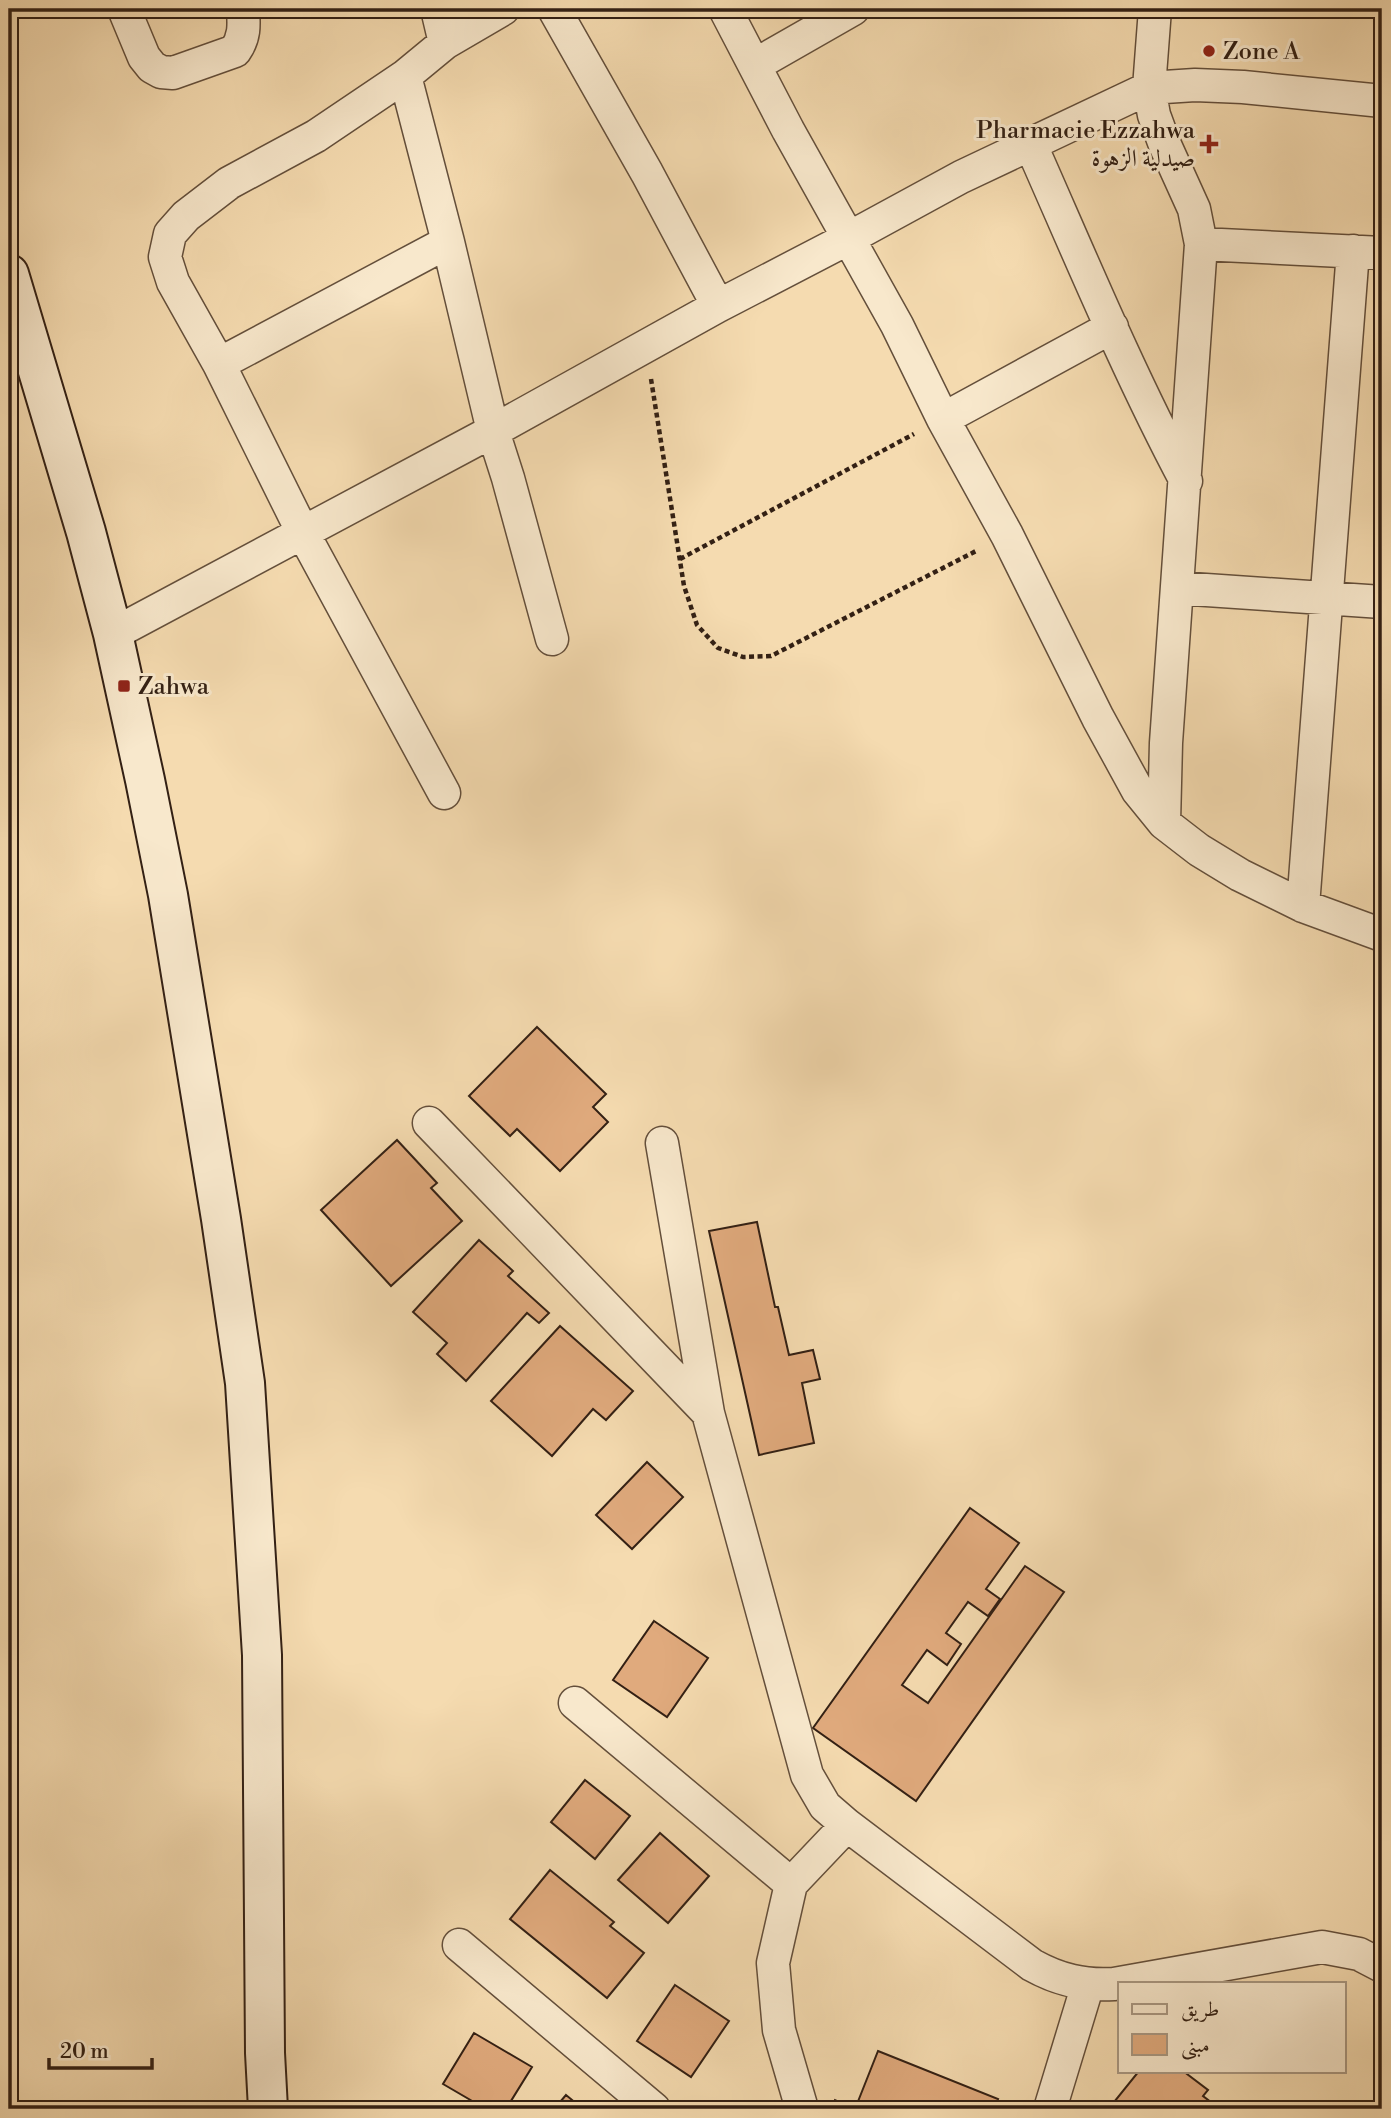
<svg xmlns="http://www.w3.org/2000/svg" width="1391" height="2118" viewBox="0 0 1391 2118" font-family="'Libre Bodoni',Amiri,serif">
	<style>
		.building { fill: #e0aa7d; stroke: #332014; stroke-width: 2 }
		.lines { fill: none; stroke-linecap: round; stroke-linejoin: round }
		.minor-casing { stroke: #644f3b; stroke-width: 35 }
		.secondary-casing { stroke: #332014; stroke-width: 42 }
		.path { stroke: #332014; stroke-width: 4.5; stroke-dasharray: 5 3.5; stroke-linecap: butt }
		.minor { stroke: #f8e8cc; stroke-width: 32 }
		.secondary { stroke: #f8e8cc; stroke-width: 38 }
		.poi-dot { fill: #8f2418; stroke: #f8e8cc; stroke-width: 2.5 }
		.labels { text-anchor: middle; stroke-width: 6; stroke-linejoin: round; paint-order: stroke }
		.poi-label { font-size: 24px; fill: #332014; stroke: #f8e8cc; text-anchor: start }
	</style>
	<rect width="100%" height="100%" fill="#f5dbb0"/>
	<filter id="stains"><feTurbulence type="fractalNoise" baseFrequency=".00286" numOctaves="4"/><feColorMatrix values="0 0 0 0 .2 0 0 0 0 .09 0 0 0 0 .02 0 0 0 .5 -.17"/></filter>
	<radialGradient id="worn" r=".72"><stop offset=".6" stop-color="#630" stop-opacity="0"/><stop offset="1" stop-color="#630" stop-opacity=".3"/></radialGradient>
	<path class="building" d="M537,1027l69,67 -13,13 15,15 -48,49 -43,-42 -7,7 -41,-40z
		M397,1140l40,43 -6,5 31,33 -71,65 -70,-76z
		M757,1222l18,85h3l11,48 24,-5 7,29 -18,4 12,60 -55,12 -50,-224z
		M479,1240l34,31 -5,5 41,37 -10,10 -12,-10 -61,68 -29,-27 10,-11 -34,-31z
		M560,1326l73,65 -27,29 -13,-11 -41,47 -61,-55z
		M647,1462l36,35 -51,52 -36,-34z
		M970,1508l49,35 -33,46 14,10 -12,17 -20,-14 -22,31 15,11 -14,21 -20,-15 -25,35 26,18 97,-137 39,26 -148,209 -103,-73z
		M654,1621l54,37 -41,59 -54,-37z
		M585,1780l45,36 -35,43 -44,-37z
		M660,1833l49,43 -41,47 -50,-43z
		M550,1870l64,52 -4,4 34,27 -37,45 -97,-79z
		M675,1985l54,36 -38,56 -54,-36z
		M474,2033l58,34 -26,42h-20l-43,-25z
		M878,2051l120,48 -5,10h-161l3,-9 20,9z
		M1139,2071h44l25,19 -5,6 17,13h-107l-3,-2z
		M566,2095l17,14h-29z"/>
	<g class="lines">
		<g class="minor-casing">
			<path id="minor" d="M124,9l20,48 8,10 9,5 12,1 62,-22c10,-14 9,-26 8,-42
				M437,9l8,34
				M554,9l93,164 71,133
				M725,9l63,121 109,195 46,94 64,116 91,183 40,73 26,32 35,27 41,25 63,31 79,29
				M1155,9l-6,79 5,27 11,30 29,64 7,35 -35,499 -2,80
				M755,65l98,-56
				M405,76l40,-33 58,-34
				M1030,143c50,113 98,229 156,338
				M1201,244l181,9
				M219,364l229,-122
				M943,419l169,-92
				M1177,588l205,14
				M113,634l380,-203 225,-125 131,-68 112,-61 188,-89 46,-3 48,2 139,14
				M444,793l-142,-262 -83,-167 -46,-82 -8,-25 5,-23 16,-18 43,-33 87,-47 89,-60 43,166 45,189 15,47 44,161
				M1303,906l50,-655
				M429,1123l279,290 99,362 18,31 22,19 185,140c27,15 52,21 82,19l208,-37 37,7 23,12
				M662,1143l46,270
				M575,1703l216,181 -18,79 6,67 23,79
				M791,1884l56,-59
				M459,1945l195,164
				M1050,2109l38,-125"/>
		</g>
		<g class="secondary-casing">
			<path id="secondary" d="M9,274l77,258 27,102 32,146 23,115 53,324 24,164 17,272 3,398 3,56"/>
		</g>
		<path class="path" d="M651,379l33,207 13,39 21,23 25,9 28,-1 207,-106
			M680,559l234,-125"/>
		<use href="#minor" class="minor"/>
		<use href="#secondary" class="secondary"/>
	</g>
	<g class="poi-dot">
		<circle cx="1209" cy="51" r="7"/>
		<path d="M1205.5 133.5h7v7h7v7h-7v7h-7v-7h-7v-7h7z"/>
		<rect x="117" y="679" width="14" height="14" rx="3.5"/>
	</g>
	<g class="labels">
		<g class="poi-label">
			<text x="1223" y="59">Zone A</text>
			<text x="1195" y="138" text-anchor="end">Pharmacie Ezzahwa<tspan x="1195" dy="28">صيدلية الزهوة</tspan></text>
			<text x="138" y="694">Zahwa</text>
		</g>
	</g>
	<rect width="1391" height="2118" fill="none" stroke="#f5dbb0" stroke-width="35"/>
	<rect x="10" y="10" width="1370" height="2097" fill="none" stroke="#332014" stroke-width="3.5"/>
	<rect x="18" y="18" width="1356" height="2083" fill="none" stroke="#332014" stroke-width="2"/>
	<rect x="1118" y="1982" width="228" height="91" fill="#f8e8cc" stroke="#a99882" stroke-width="2"/>
	<rect x="1132" y="2004" width="35" height="10" fill="#f8e8cc" stroke="#a99882" stroke-width="2"/>
	<text x="1181" y="2016" font-size="21" fill="#332014">طريق</text>
	<rect x="1132" y="2034" width="35" height="21" fill="#e0aa7d" stroke="#a99882" stroke-width="2"/>
	<text x="1181" y="2052" font-size="21" fill="#332014">مبنى</text>
	<path d="M49 2058v10h103v-10" fill="none" stroke="#332014" stroke-width="3.5"/>
	<text x="60" y="2058" font-size="21" fill="#332014" stroke="#f8e8cc" stroke-width="5" paint-order="stroke">20 m</text>
	<rect width="100%" height="100%" filter="url(#stains)"/>
	<rect width="100%" height="100%" fill="url(#worn)"/>
</svg>
